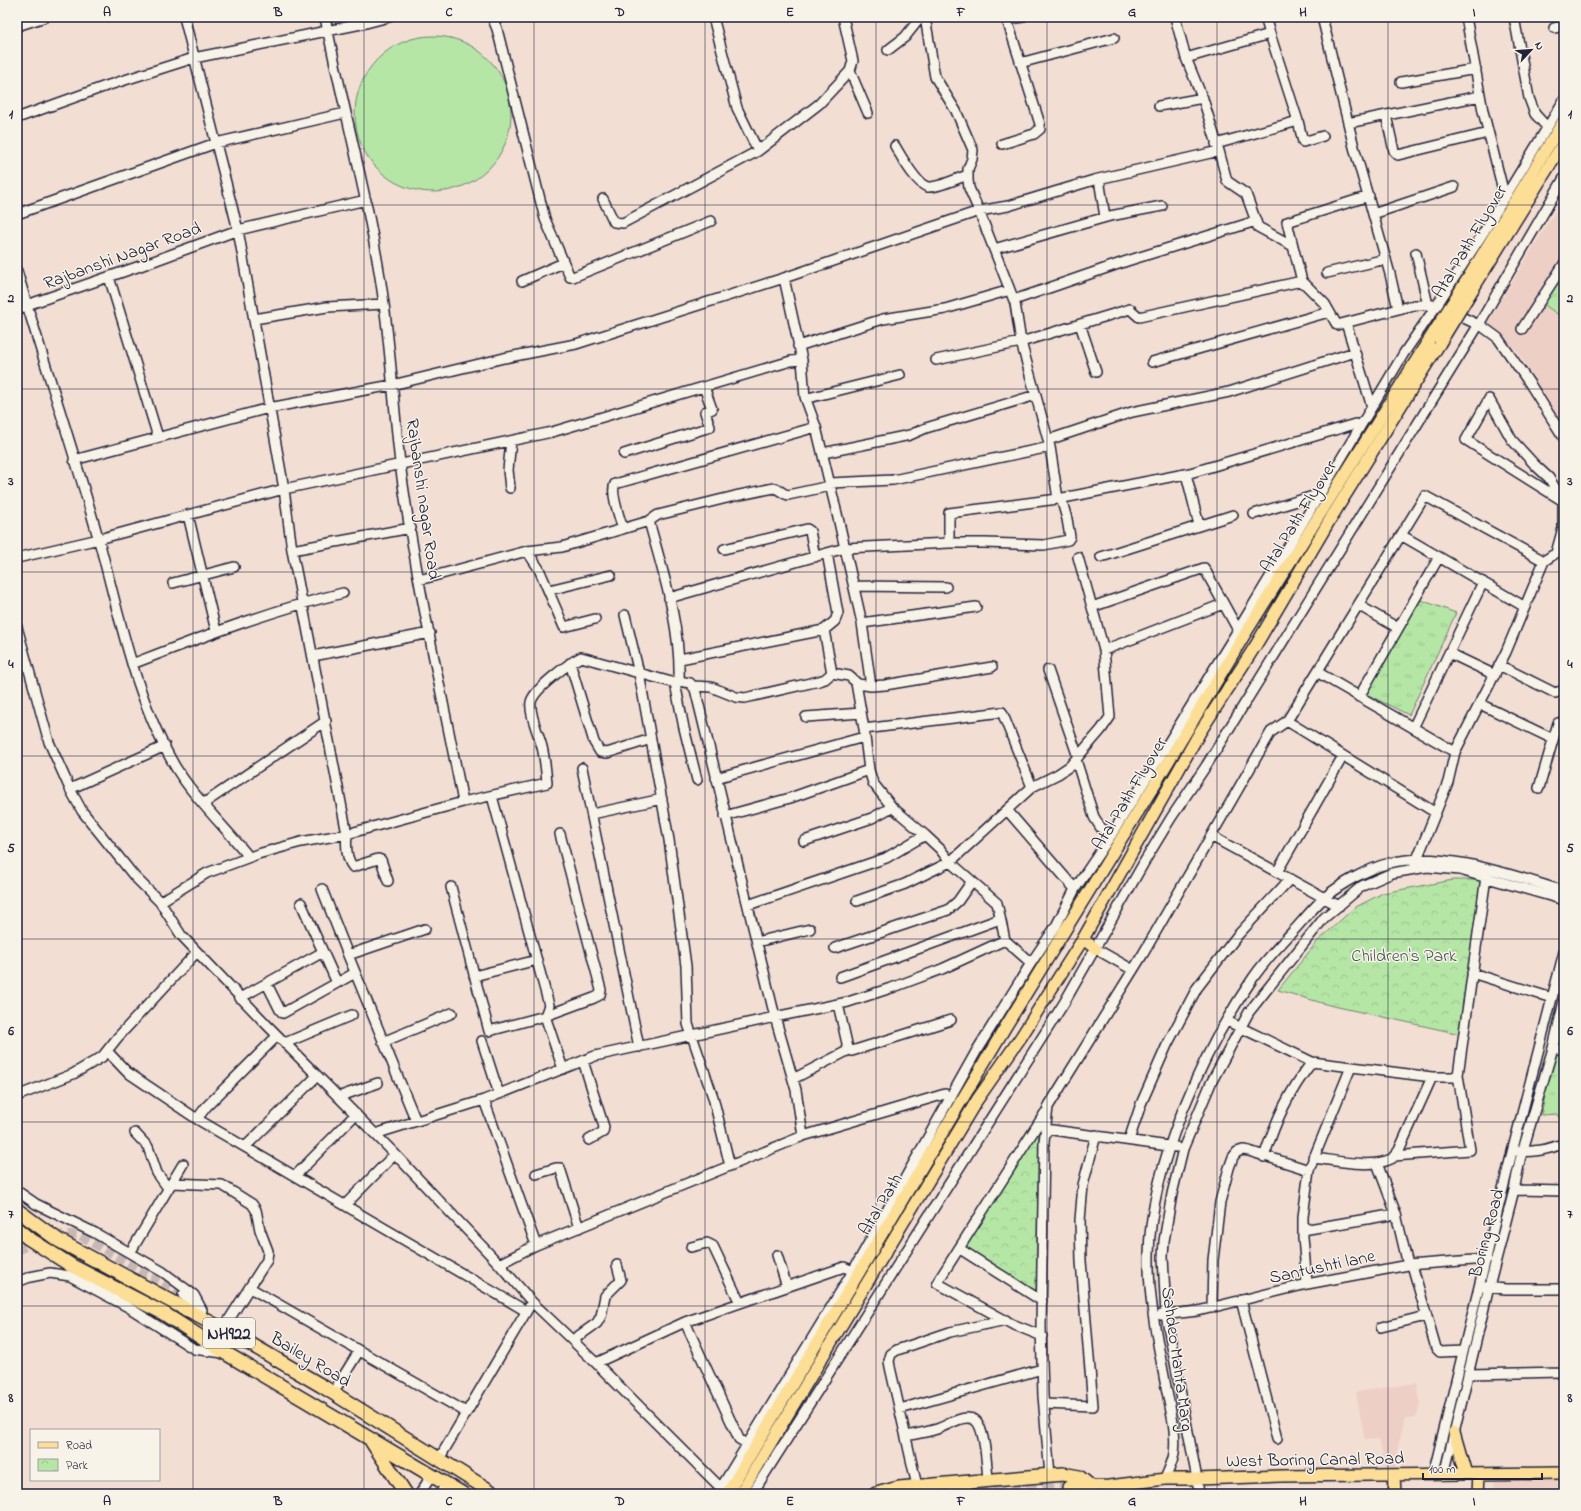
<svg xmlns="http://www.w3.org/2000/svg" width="1581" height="1511" viewBox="0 0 1581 1511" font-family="'Indie Flower',sans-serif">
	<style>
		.built { fill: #eecfc5 }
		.grass { fill: url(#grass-tufts); stroke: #6c8470 }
		.park { fill: url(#park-crowns); stroke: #6c8470 }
		.garden { fill: #b5e6a5; stroke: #6c8470 }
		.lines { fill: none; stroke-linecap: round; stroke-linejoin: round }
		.minor-tunnel { stroke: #c8b8b5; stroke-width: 9; stroke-dasharray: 9 4.5; stroke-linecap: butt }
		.major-tunnel { stroke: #c8b8b5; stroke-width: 11; stroke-dasharray: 11 5.5; stroke-linecap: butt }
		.minor-casing { stroke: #22223b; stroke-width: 12 }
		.major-casing { stroke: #22223b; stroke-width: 14 }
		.highway-casing { stroke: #22223b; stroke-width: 16 }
		.minor { stroke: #f7f3e8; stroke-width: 9 }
		.major { stroke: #fdde96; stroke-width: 11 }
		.highway { stroke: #fdde96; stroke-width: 13 }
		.major-bridge-casing { stroke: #22223b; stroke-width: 14; stroke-linecap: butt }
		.major-bridge { stroke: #fdde96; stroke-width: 11 }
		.grid { fill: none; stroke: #22223b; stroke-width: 1; stroke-opacity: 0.55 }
		.labels { text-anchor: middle; stroke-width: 3; stroke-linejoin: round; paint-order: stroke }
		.shield { fill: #f7f3e8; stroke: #62616f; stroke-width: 1 }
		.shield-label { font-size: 17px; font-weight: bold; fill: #22223b }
		.street-label { font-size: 18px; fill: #22223b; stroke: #f7f3e8 }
		.park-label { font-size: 18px; fill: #475356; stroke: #f7f3e8 }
		.neatline { fill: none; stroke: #22223b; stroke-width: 1.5 }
		.grid-label { font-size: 13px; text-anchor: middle; font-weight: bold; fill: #22223b }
	</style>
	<defs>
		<pattern id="grass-tufts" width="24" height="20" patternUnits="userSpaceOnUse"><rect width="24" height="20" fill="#b5e6a5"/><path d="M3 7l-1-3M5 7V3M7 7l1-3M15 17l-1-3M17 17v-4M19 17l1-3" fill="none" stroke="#9bc58f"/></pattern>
		<pattern id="park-crowns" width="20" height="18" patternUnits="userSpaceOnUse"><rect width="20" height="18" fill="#b5e6a5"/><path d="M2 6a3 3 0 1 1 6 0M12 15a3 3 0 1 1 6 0" fill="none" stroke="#9bc58f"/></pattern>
	</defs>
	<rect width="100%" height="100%" fill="#f2ded3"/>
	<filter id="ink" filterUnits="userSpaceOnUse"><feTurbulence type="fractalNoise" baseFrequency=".025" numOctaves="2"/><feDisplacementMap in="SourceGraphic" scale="8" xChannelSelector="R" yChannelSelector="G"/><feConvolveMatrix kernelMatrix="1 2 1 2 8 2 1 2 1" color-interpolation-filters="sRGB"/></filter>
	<g filter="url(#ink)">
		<path class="built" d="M1564,197v232l-46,-77 -32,-27z
			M1417,1383l3,20 -4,15h-11l-10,42 1,12 -9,1 -8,-34 -14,1 -9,-48z
			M1564,1476v16l-69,2 -1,-17z"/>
		<path class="grass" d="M1564,268v51l-22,-16z
			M1421,600l35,13 -47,102 -45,-22z
			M1555,1050l9,2v66h-5l-2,-4 -16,1z"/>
		<path class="park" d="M1453,880h29l-22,154 -131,-29 -51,-15 39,-48 37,-34 29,-15z
			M1039,1131l-3,163 -72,-46z"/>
		<path class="garden" d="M355 114a78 78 0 1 1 156 0a78 78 0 1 1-156 0Z"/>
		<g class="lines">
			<path class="minor-tunnel" d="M17,1251c23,-13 35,-18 62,-16l104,60"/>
			<path class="major-tunnel" d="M927,1494l141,-7"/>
			<g class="minor-casing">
				<path id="minor" d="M184,17l54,213 46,259 8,61 55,284c-1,10 -1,25 6,33l25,-8 3,1 7,21
					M325,17c19,96 46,190 59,287 7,52 10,106 16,159 15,114 41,226 63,339
					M492,17l5,12 48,190 25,58h3l138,-56
					M925,17l10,60 21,34 17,39 -1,9 -4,10v11l1,8 10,23 29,-5 86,-26 125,-29 8,30 19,13 12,33 35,19 9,35 23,23 12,21 77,-20h23l3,1
					M1175,17l11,41 18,44 15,49
					M1265,17l5,17
					M1322,17l32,130 36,127 8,35
					M1466,17l17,94 22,87
					M1514,17l15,81 6,16 12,13
					M17,26l28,-9
					M1554,28l10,-2
					M888,50l17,-13 16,-20
					M1186,58l84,-24 28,87 5,21 20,-6
					M1020,63l94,-25
					M850,71l18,42
					M1401,82l75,-13
					M1159,106l44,-8
					M1386,115l8,36 4,4 90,-22
					M17,118l89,-32 88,-28 172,-35 23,-6
					M1348,123l132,-27
					M1002,144l32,-10 6,-5v-5l-33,-104 15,-3
					M1216,144l82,-23
					M895,146c6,10 22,39 33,41 10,1 30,-9 40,-12
					M758,151l61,-47 31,-33 3,-10 -10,-44
					M1099,179l6,38
					M603,199l11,23 9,1 135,-72 -21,-43 -24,-91
					M17,214l199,-71 129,-30
					M1373,214l81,-27
					M1293,246l-6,-24 82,-26
					M994,249l116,-33 52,-10
					M1416,253l12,52
					M17,271c26,90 57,179 82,270 21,76 36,158 77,227 20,32 49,59 73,89
					M1327,273l59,-14
					M109,277l49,160
					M784,278l18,82 3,37 11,30 23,95 23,101 9,63
					M522,281l41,-18
					M1014,300l113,-39 129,-40
					M17,310l10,-5 113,-39 98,-36 128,-30
					M1451,312l32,15 15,11 32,46 34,54
					M254,319l73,-12 57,-3
					M1346,323l26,84
					M1080,324l16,48
					M1522,329l42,-65
					M798,346l85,-27 62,-10 65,-19
					M936,360l85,-18 109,-33 9,8 163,-36
					M1152,362l177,-50
					M805,397l3,1 92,-23
					M1048,440l84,-28 97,-20 126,-40
					M823,453l87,-18 16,-7 110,-33
					M624,454l86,-27 -5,-15 7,-3 -8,-22
					M74,460l195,-52 123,-23 112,-27 72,-14 208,-66 195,-67 36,92 6,39 29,105 8,52
					M1186,474l13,51
					M830,483l63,-3 157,-33
					M510,488l-2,-18 3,-29
					M1254,514l66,-20
					M188,515l28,116
					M649,521l9,-6 77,-19 39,-8c6,1 8,6 14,7l42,-9
					M623,529c-3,-10 -13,-37 -8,-45l201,-57
					M1401,535l124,72
					M949,543h35l60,2 24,-5 2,-3 -3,-18 -6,-21
					M724,549l83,-20 3,2 5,26
					M292,550l119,-22
					M527,551l12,18 25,58 31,-8
					M1101,557l132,-42
					M17,558l82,-19 185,-50 268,-57 239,-71 11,-1
					M419,580l108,-29 35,-4 87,-26c14,52 32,105 30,160l11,2 5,6 80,328 73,-15 46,-15 48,-18 63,-29
					M173,583l61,-16
					M854,586l92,1
					M549,590l62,-15
					M669,598l176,-50 104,-5v-30l109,-14 132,-26 165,-49 6,1
					M1358,605l40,23
					M1092,607l112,-39 34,62
					M625,615l14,58 30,167 17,126 2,58 25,73 17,69
					M862,623l114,-16
					M17,627l32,115 21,47 12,22 52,65 26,26 21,33 86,90 128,129 104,110 33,38 64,61 125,125
					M824,630l8,43 17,3 9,8 13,2 14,-1 107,-18
					M1104,650l119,-46
					M1449,653l46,22
					M313,656l117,-23
					M680,659l144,-29 11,-9 3,-8 -11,-60
					M570,663l24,79 6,10 7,1 44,-14
					M132,664c70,-27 139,-54 211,-71
					M1499,665l56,28 9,-3
					M1048,670l30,87
					M1317,672l138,80
					M675,683l9,45 13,52
					M856,683l8,46 5,41 4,13 19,24 33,28 15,14 10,13 47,41 8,37 26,23
					M694,686l17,1 25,10 9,1 74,-17 6,-2 7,-6
					M1359,697l80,-140
					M1480,704l73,35
					M806,717l55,-4
					M1287,721l149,92
					M1413,728l70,-146
					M864,729l138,-17 30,75
					M1076,760l18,57 7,11 11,6
					M582,768l57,279
					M716,778l148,-41
					M1539,788l19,-65
					M70,789l95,-43
					M492,796l57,209 -4,11 18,53
					M203,804l123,-83
					M1007,810l68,79
					M592,814l70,-15
					M725,816l65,-18 79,-28
					M1211,836l128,70
					M804,841l68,-23 20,-11
					M1415,864l33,-82 7,-30 51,-100 38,-91 12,-8 7,-25v-27l-14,-23 -14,-13 -23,-25 -23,-41 -23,41 97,61
					M1277,872l66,-116
					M451,887l38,144 56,-15 49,-18 6,-3 1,-5 -41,-156
					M322,889l26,66 68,166
					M857,901l48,-17 45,-22 82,-75 26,-13 12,-8 31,-36 9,-13 -6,-67 -26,-93
					M160,902l47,-29 51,-19 43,-12 46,-8 116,-32 84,-19c-1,-12 -2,-24 -5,-36 -3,-12 -13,-33 -11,-45 3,-13 38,-39 50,-45l94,26 4,-2
					M301,903l36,80
					M748,905l138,-47 39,-23
					M757,942l53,-13
					M835,948l113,-38 10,-9 14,-20
					M1096,949l37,21
					M348,955l77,-26
					M1472,973l80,25
					M474,976l63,-16
					M840,977l160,-58
					M267,984l13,26 3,3 72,-40
					M240,998l83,-46
					M838,1004l10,44 4,3 99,-31
					M1227,1021l85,41 120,15h21l5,-2 28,-198
					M482,1041l17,53
					M383,1042l69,-29
					M285,1043l67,-28
					M1553,1048l11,2
					M107,1051l20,21 70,47 329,192
					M583,1061l21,66 -1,5 -14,8
					M793,1079l56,-29
					M17,1096l56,-22 29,-17 16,-20 79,-85
					M338,1097l40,-14
					M484,1100l52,145
					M197,1119l9,-12 71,-71
					M1045,1129l131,18
					M135,1133l13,14 9,26 11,15
					M375,1134l109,-34 111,-44 180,-39 21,73 7,46 -267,109 -37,19
					M803,1136l142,-42 6,4
					M1129,1140l12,-36 26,-59 30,-57 40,-52 53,-57
					M245,1147l72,-71
					M1517,1151c14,2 34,-2 47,-8
					M1394,1156l76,-6 -12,-75
					M1264,1157c12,-37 24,-64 48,-95
					M1313,1158c21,2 58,11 78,1 4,-2 6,-6 8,-9l33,-73
					M1377,1163l19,51 12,51
					M536,1174l20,-6h4l19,60
					M295,1176l61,-62
					M172,1183l50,2 30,19 4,6 4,20 8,21 -1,9 -44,69
					M1514,1190l50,1
					M17,1191l19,13 59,29 68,39 31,23 8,15
					M345,1205l50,-51
					M1303,1230l93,-16
					M691,1247l16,-4 6,3 27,57
					M960,1249l82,52
					M130,1253l53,-89
					M777,1255l10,32
					M1412,1265l24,83 4,4 23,-1
					M17,1282l13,-5 20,-4 20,3 58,31 66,42 29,4
					M1307,1284l-4,-47v-20l6,-47 42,-103
					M1484,1287l22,2h58
					M250,1288l216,124
					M183,1295l16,12
					M1241,1300l36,139
					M1212,1308l1,-48 7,-58 9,-34 4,-11 4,-5 6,-2 6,1 60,19
					M1161,1315l37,-4 109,-27 101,-19 79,-6
					M685,1322l159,-55 9,4
					M1381,1327l45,-11
					M1042,1336l-30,-12 -75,-41 108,-170
					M573,1340l24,-17 4,-7 4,-20 16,-16 -4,-15
					M596,1363l89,-41 54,117 8,5
					M1468,1374l92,-2 4,-2
					M333,1393l26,-42
					M1044,1404l49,2 -12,-145 -1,-41 3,-35 13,-50
					M900,1409l142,-40
					M906,1436c10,-2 21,-4 31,-7 10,-3 27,-16 38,-9 10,7 12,48 13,60
					M439,1459l90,-152
					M1050,1475l-7,-79 -2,-69 3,-185 4,-35 95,-153 128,-222 16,-11 138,-225 119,65
					M1433,1475l78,-319 53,-204
					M1444,1475l45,-188 25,-97 6,-30 33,-112 11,-47
					M1165,1479c3,-8 8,-17 9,-26 3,-21 -4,-45 -8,-66 -8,-44 -18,-87 -17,-132 1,-89 54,-204 104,-277 12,-18 28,-34 43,-50 9,-10 18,-21 28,-30 16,-14 45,-30 66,-35 51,-14 124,13 174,28
					M917,1486l-27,-119 -1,-6 2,-7 6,-4 53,-18 56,-12
					M420,1494l11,-18
					M440,1494l6,-10
					M717,1494l136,-223 124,-221 54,-87 25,-37 19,-37 37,-55 126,-204 82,-136 84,-141 33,-48 48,-75 79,-130
					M752,1494l312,-491 82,-144 25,-41 35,-52 272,-440 86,-148
					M1199,1494l-2,-15 -31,-164 -3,-58 1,-16 8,-47 11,-45 28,-66 38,-71 75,-94 38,-32 30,-13 35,-6 33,3 104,30"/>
			</g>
			<g class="major-casing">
				<path id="major" d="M1465,283l99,-163
					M1473,289l91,-147
					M1083,939l13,10
					M1454,1432l12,42
					M1394,1475l1,19
					M1068,1487l41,-1 56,-7h32l85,-3 282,-3
					M727,1494l279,-468 144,-234 95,-158 184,-294
					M740,1494l237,-394 44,-63 62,-98 117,-207 56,-87 75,-127 109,-175
					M1478,1494l1,-20"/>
			</g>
			<g class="highway-casing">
				<path id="highway" d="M17,1210l41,30 194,105 70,41 173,108
					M17,1229l11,9 44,28 91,47 64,41 236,140
					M372,1442l34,52
					M876,1494l23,-6 164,-14 16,3 12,10"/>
			</g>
			<use href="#minor" class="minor"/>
			<use href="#major" class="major"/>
			<use href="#highway" class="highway"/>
			<g class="major-bridge-casing">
				<path id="major-bridge" d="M1429,340l36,-57
					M1440,343l33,-54"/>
			</g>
			<use href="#major-bridge" class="major-bridge"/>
		</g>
	</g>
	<path class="grid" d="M193,17v1477M364,17v1477M534,17v1477M705,17v1477M876,17v1477M1047,17v1477M1217,17v1477M1388,17v1477M17,205h1547M17,389h1547M17,572h1547M17,756h1547M17,939h1547M17,1122h1547M17,1306h1547"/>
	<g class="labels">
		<rect class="shield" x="203" y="1318" width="52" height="30" rx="3"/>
		<g class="shield-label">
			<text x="229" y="1339">NH922</text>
		</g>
		<g class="street-label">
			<text transform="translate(1469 241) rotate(-59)" y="6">Atal Path Flyover</text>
			<text transform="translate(122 255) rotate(-20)" y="6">Rajbanshi Nagar Road</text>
			<text transform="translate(424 499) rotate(82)" y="6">Rajbanshi nagar Road</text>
			<text transform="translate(1298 516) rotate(-58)" y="6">Atal Path Flyover</text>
			<text transform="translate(1129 793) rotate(-59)" y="6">Atal Path Flyover</text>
			<text transform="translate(880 1204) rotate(-59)" y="6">Atal Path</text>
			<text transform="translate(1486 1233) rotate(-75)" y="6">Boring Road</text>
			<text transform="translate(1322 1266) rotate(-12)" y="6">Santushti lane</text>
			<text transform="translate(311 1359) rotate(31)" y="6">Bailey Road</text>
			<text transform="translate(1178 1359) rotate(82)" y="6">Sahdeo Mahta Marg</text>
			<text transform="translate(1315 1459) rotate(-1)" y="6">West Boring Canal Road</text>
		</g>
		<g class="park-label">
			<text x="1404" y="961">Children's Park</text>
		</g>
	</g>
	<rect width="1581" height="1511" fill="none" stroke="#f7f3e8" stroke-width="44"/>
	<rect x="30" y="1429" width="130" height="52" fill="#f7f3e8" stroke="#a29fa3"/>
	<rect x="38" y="1442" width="20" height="6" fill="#fdde96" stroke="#a29fa3"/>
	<text x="66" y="1449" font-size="12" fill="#22223b">Road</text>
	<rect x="38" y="1459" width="20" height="12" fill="url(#park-crowns)" stroke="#a29fa3"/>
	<text x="66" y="1469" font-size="12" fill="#22223b">Park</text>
	<g transform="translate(1531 50) rotate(64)" stroke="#f7f3e8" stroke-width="3" paint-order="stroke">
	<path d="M0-3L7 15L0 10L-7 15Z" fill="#22223b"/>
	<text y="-6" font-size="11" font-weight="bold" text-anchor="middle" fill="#22223b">N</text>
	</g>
	<path d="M1423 1473v6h119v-6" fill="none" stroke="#22223b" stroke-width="2"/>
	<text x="1429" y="1473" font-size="12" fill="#22223b" stroke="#f7f3e8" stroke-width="3" paint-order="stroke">100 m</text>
	<rect x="22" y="22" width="1537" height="1467" class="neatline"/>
	<g class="grid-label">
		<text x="107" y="16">A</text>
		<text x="278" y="16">B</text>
		<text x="449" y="16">C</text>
		<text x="620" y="16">D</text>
		<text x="790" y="16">E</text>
		<text x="961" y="16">F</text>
		<text x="1132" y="16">G</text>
		<text x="1303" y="16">H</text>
		<text x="1474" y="16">I</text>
		<text x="11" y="118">1</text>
		<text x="1570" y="118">1</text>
		<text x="11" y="302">2</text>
		<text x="1570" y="302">2</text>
		<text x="11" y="485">3</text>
		<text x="1570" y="485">3</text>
		<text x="11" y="668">4</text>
		<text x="1570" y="668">4</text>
		<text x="11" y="852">5</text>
		<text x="1570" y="852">5</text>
		<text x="11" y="1035">6</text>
		<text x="1570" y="1035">6</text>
		<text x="11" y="1218">7</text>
		<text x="1570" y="1218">7</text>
		<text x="11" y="1402">8</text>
		<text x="1570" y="1402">8</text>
		<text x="107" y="1505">A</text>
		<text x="278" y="1505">B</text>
		<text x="449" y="1505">C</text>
		<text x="620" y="1505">D</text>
		<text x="790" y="1505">E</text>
		<text x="961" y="1505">F</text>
		<text x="1132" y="1505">G</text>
		<text x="1303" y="1505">H</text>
		<text x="1474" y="1505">I</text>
	</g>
</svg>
